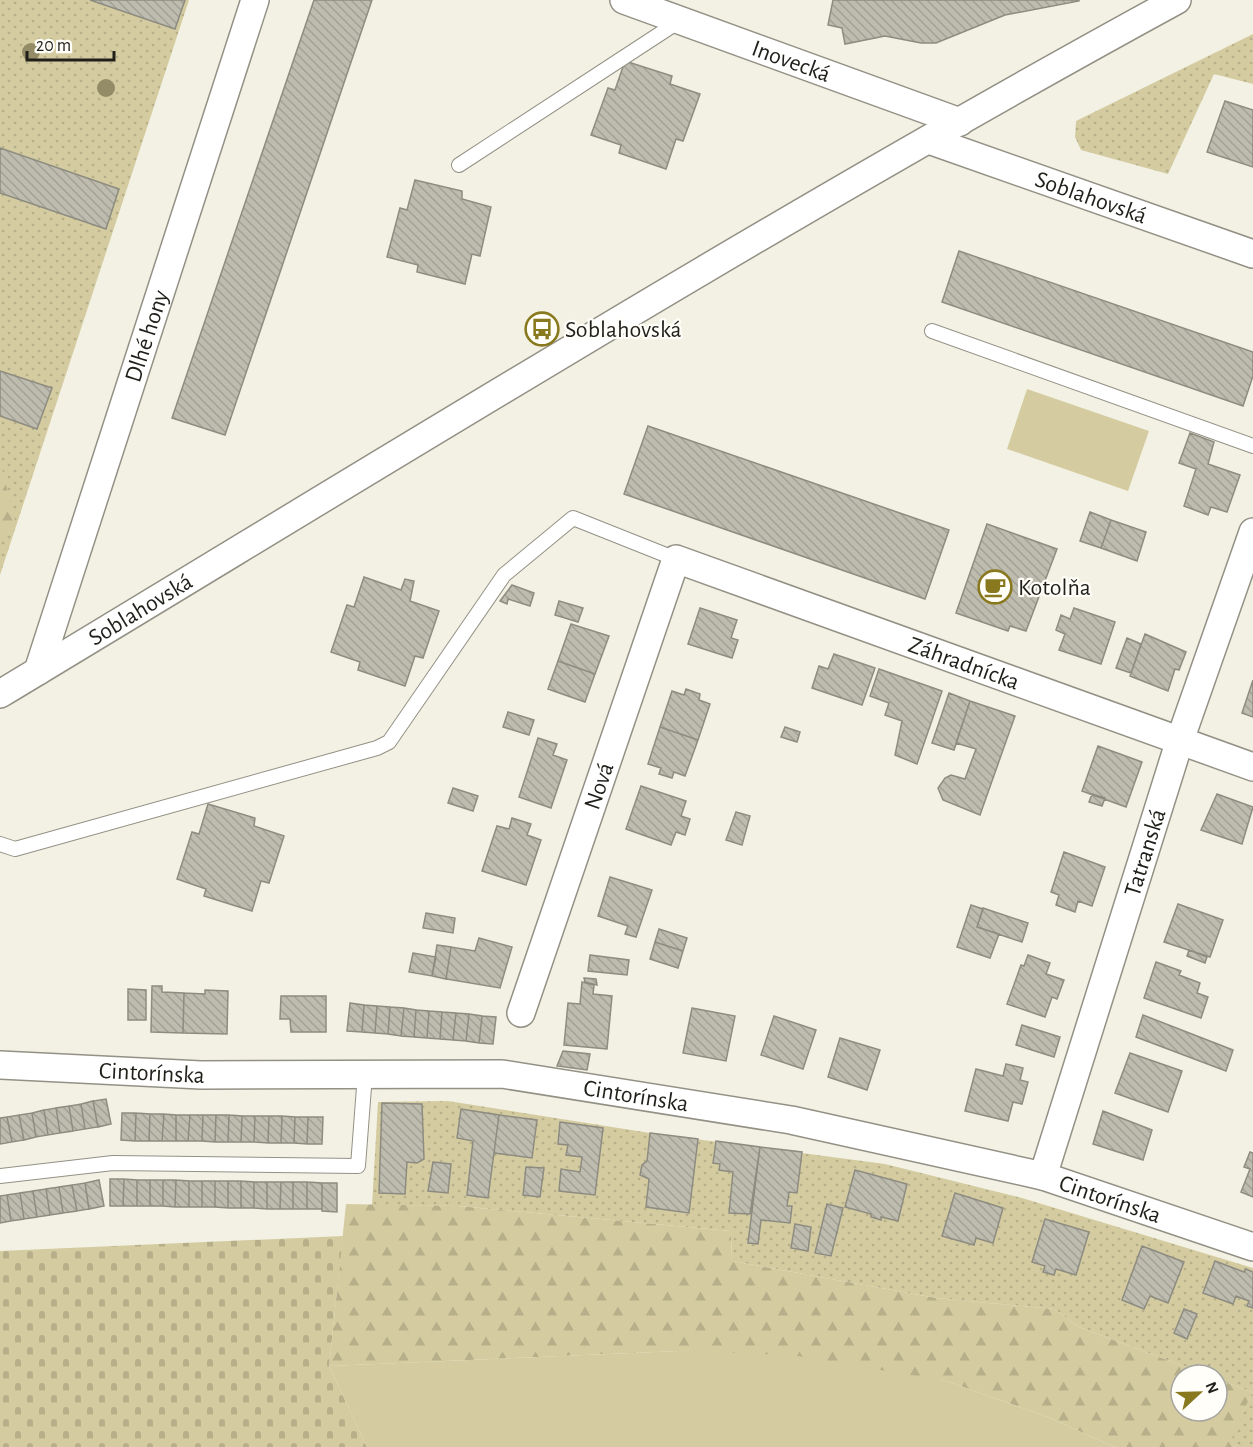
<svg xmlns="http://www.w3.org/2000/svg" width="1253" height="1447" viewBox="0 0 1253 1447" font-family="'Alegreya Sans',sans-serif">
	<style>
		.grass { fill: url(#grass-dots) }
		.forest { fill: url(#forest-firs) }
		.cemetery { fill: url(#cemetery-stones) }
		.garden { fill: #d4cca0 }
		.building { fill: url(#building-back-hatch); stroke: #8e8c80; stroke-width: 1.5 }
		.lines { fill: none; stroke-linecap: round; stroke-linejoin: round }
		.service-casing { stroke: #939185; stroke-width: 16 }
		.minor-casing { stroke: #939185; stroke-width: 30 }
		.service { stroke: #fff; stroke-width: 14 }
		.minor { stroke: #fff; stroke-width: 27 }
		.tree { fill: #938c67 }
		.labels { text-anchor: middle; stroke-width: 4.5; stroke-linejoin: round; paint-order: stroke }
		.street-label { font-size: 24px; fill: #201f1a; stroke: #fffef9 }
		.poi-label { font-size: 24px; fill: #201f1a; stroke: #fffef9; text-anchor: start }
	</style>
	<defs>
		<pattern id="grass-dots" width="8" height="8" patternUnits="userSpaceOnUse" patternTransform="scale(1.5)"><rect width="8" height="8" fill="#d4cca0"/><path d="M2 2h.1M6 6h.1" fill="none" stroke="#b6af89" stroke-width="1.8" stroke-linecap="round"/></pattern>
		<pattern id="forest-firs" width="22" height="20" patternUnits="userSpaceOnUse" patternTransform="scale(1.5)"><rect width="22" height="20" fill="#d4cca0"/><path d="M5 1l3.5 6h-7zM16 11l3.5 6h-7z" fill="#b6af89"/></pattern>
		<pattern id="cemetery-stones" width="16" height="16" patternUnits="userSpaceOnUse" patternTransform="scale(1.5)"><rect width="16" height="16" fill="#d4cca0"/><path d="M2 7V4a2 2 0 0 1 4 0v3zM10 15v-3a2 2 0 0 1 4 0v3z" fill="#b6af89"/></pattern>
		<pattern id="building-back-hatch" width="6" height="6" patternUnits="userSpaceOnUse" patternTransform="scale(1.5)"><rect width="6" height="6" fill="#bebcaf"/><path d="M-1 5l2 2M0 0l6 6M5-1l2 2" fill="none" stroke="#a3a196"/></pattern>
	</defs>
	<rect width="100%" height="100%" fill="#f3f1e4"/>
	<path class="grass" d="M0,0h189l-189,575z
		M1253,34v50l-39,-10 -46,100 -87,-24 -6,-13 1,-16z
		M448,1101l202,32 235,31 137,34 231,70v179h-17l-7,-4 23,-51 -35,-13v-4h-10l-128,-48 -25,-18 -118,-11 -204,-37 -1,-30 -273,-25 -86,-1 6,-103z"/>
	<path class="forest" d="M0,460l15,61 -15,16z
		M346,1204l112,2 273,25 1,30 204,37 118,11 25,18 128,48h-26v36h36v-32l35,13 -22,51 6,4h-122l-66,-30 -102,-36 -267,-30 -350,15z"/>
	<path class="cemetery" d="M343,1236l-14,130 38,81h-367v-196z"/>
	<path class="garden" d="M1027,389l122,42 -21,60 -121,-42z
		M679,1351l113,4 154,26 102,36 66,30h-747l-38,-81z"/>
	<path class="building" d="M90,0h95l-10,29z
		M314,0h58l-147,435 -53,-17z
		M833,0h246v1l-74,14 -69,28h-15l-36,-7 -40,8 -3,-16 -14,-3z
		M625,61l47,15 -2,8 30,10 -17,47 -7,-2 -10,30 -47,-16 2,-8 -30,-10 17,-47 7,2z
		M1225,101l28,9v57l-46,-15z
		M0,148l119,41 -13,40 -106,-36z
		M415,180l47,11v8l29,8 -11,49 -8,-2 -7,30 -48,-12 1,-7 -31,-8 13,-49 7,2z
		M959,251l294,101v24l-10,30 -301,-104z
		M0,371l52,17 -15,41 -37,-13z
		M648,426l301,104 -24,69 -301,-105z
		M1190,433l24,9 -6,22 32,11 -13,37 -16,-5 -3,8 -24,-9 12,-37 -17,-6z
		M1090,512l21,8 -10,28 -21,-7z
		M1111,520l35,12 -9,29 -36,-13z
		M987,524l70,25 -31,82 -16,-5 -2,5 -52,-18z
		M364,577l37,13 4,-11 9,2 -4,20 29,10 -16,47 -8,-2 -10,30 -47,-16 2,-8 -29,-10 16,-47 7,2z
		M512,585l22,8 -4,13 -22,-7 -1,5 -7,-3z
		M559,601l24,7 -5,14 -23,-7z
		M700,608l37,12 -6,18 7,2 -6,18 -44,-14z
		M1074,608l41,14 -14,42 -42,-14 6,-16 -9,-4 5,-15 9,4z
		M571,624l38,12 -14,38 -37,-13z
		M1145,634l41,18 -7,18 -4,-1 -7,22 -38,-15z
		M1127,638l14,6 -10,29 -15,-5z
		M834,654l41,14 -13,37 -50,-17 7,-22 9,3z
		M558,661l37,13 -10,28 -37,-13z
		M879,669l63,22 -25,73 -22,-9 7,-34 -17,-6 4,-12 -19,-7z
		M1253,680v37l-11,-4z
		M686,689l14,5 -1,6 11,4 -12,36 -38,-13 12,-36 12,4z
		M949,693l21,8 -16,49 -22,-7z
		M970,701l45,15 -35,99 -37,-15 -5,-12 7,-10 6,-3 14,4 11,-30 -20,-6z
		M508,712l26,8 -5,15 -26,-8z
		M660,727l38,13 -13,36 -11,-4 -2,6 -13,-4 2,-6 -13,-4z
		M785,727l15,5 -3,10 -16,-5z
		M538,738l19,6 -4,11 14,5 -16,48 -32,-11z
		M1098,746l44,16 -16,45 -44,-16z
		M641,786l45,15 -5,15 9,3 -5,16 -9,-3 -5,13 -45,-16z
		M453,788l25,8 -5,15 -25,-8z
		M1092,794l13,4 -3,8 -13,-4z
		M1217,794l36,13 -11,37 -41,-14z
		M208,804l47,14 -1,8 30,10 -15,47 -8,-2 -9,30 -48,-15 2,-7 -29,-10 15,-47 7,2z
		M736,812l14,4 -8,29 -16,-5z
		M512,818l19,6 -4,11 14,5 -15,45 -44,-14 15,-45 12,3z
		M1064,852l41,15 -13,39 -14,-5 -3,11 -19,-7 3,-10 -8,-3z
		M610,877l42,13 -16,47 -11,-3 3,-8 -30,-10z
		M1178,904l45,16 -13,37 -46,-15z
		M971,905l12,4 -6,18 22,7 -9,24 -33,-11z
		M983,908l45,15 -6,19 -45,-15z
		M426,913l29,5 -2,15 -30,-5z
		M659,929l28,9 -4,13 -28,-9z
		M479,938l33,9 -12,41 -54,-9 5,-32 24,4z
		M655,942l28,9 -5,17 -28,-9z
		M437,945l14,2 -5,32 -14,-3z
		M1189,950l18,7 -2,6 -18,-7z
		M413,953l23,4 -4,19 -23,-4z
		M590,955l39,5 -2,15 -39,-4z
		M1028,955l22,8 -4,11 18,6 -7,19 -5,-2 -7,20 -38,-13 14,-39 3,1z
		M1156,962l25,9 -2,4 21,8 -3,10 11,4 -7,21 -57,-20z
		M584,978l12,1 1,6 -12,-3z
		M582,982l12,3 -1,9 19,2 -5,53 -43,-4 4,-42 12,1z
		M152,986h10v6l22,1 -1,40 -32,-1z
		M128,989l18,1v30h-18z
		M205,990l23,1 -1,43 -44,-1 1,-40 21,1z
		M281,996h45v36h-35l-1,-13h-10z
		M350,1003l14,2 -2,27 -15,-1z
		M364,1005l13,1 -2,27 -13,-1z
		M377,1006l13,1 -2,27 -13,-1z
		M390,1007l14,1 -3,28 -13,-2z
		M404,1008l12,2 -2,27 -13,-1z
		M692,1008l43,8 -9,45 -43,-8z
		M416,1010l13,1 -2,27 -13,-1z
		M429,1011l13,1 -2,27 -13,-1z
		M442,1012l14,1 -3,27 -13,-1z
		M456,1013l13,1 -3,27 -13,-1z
		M469,1014l13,2 -3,27 -13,-2z
		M1143,1015l90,35 -7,21 -90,-34z
		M482,1016l14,1 -3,27 -14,-1z
		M774,1016l42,14 -13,39 -42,-14z
		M1022,1025l38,12 -6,20 -38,-12z
		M840,1038l40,12 -13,40 -39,-13z
		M563,1051l27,3 -3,16 -30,-4z
		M1130,1053l52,18 -14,41 -53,-19z
		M1006,1064l17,4 -3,12 8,2 -6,22 -9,-2 -5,19 -43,-10 11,-42 27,7z
		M106,1099l5,25 -13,3 -5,-26z
		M93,1101l5,26 -13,2 -4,-25z
		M382,1103l40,1 2,55 -7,4 -10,-1 -2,32 -26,-1z
		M81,1104l4,25 -12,2 -4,-25z
		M69,1106l4,25 -13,2 -4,-25z
		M56,1108l4,25 -12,2 -4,-25z
		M461,1109l38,6 -11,83 -21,-3 6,-54 -16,-3z
		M44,1110l4,25 -12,2 -4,-24z
		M1103,1111l49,19 -9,30 -50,-16z
		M32,1113l4,24 -12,3 -5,-25z
		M122,1113h14l-1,28 -14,-1z
		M136,1113l14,1 -1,27h-14z
		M150,1114h14l-2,27h-13z
		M164,1114l12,1v26h-14z
		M19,1115l5,25 -12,2 -5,-25z
		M176,1115h14l-2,26h-12z
		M190,1115h13l-1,26h-14z
		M203,1115h13l-1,27 -13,-1z
		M216,1115h13l-1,27h-13z
		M229,1115l13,1 -1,26h-13z
		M499,1115l38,5 -5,38 -38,-5z
		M242,1116h13l-1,26h-13z
		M255,1116h14l-1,27 -14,-1z
		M269,1116h13l-1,27h-13z
		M282,1116l13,1 -1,26h-13z
		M7,1117l5,25 -12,2v-26z
		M295,1117h13l-1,27 -13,-1z
		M308,1117h15l-1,27h-15z
		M560,1122l43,6 -8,67 -36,-4 2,-22 19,3 2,-15 -16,-2 2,-10 -10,-1z
		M650,1133l48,6 -9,74 -43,-6 3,-28 -9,-4 2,-10 5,-4z
		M716,1141l44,6 -10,67 -21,-1 4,-41 -14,-2 1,-6 -7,-1z
		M760,1147l42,5 -5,41 -8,-1 -2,14h5l-2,17 -29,-3 -3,24 -10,-1z
		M1250,1152l3,1v44l-12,-5 9,-23 -6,-2z
		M433,1162l18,2 -3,29 -20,-2z
		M526,1167l18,1 -4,29 -17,-2z
		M855,1170l52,14 -9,37 -17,-4v3l-10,-3v-3l-26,-7z
		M110,1179h14l-1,27h-13z
		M124,1179l13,1v26h-14z
		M99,1180l5,26 -15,3 -4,-26z
		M137,1180h13v26h-13z
		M150,1180h13v26h-13z
		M163,1180h13l-1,27 -12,-1z
		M176,1180l13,1v26h-14z
		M189,1181h13v26h-13z
		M202,1181h13v26h-13z
		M215,1181h13v27l-13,-1z
		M228,1181h13v27h-13z
		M241,1181l13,1v26h-13z
		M254,1182h13v27l-13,-1z
		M267,1182h14l-1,27h-13z
		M281,1182h12v27h-13z
		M293,1182h14v27h-14z
		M307,1182l15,1v26h-15z
		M85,1183l4,26 -12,2 -5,-26z
		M322,1183h15v29l-15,-1z
		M72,1185l5,26 -14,2 -4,-26z
		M59,1187l4,26 -13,2 -4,-26z
		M46,1189l4,26 -13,2 -4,-26z
		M33,1191l4,26 -13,2 -4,-26z
		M20,1193l4,26 -13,2 -4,-26z
		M955,1193l48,15 -10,35 -17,-5 -2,7 -32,-9z
		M7,1195l4,26 -11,2v-27z
		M827,1204l16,4 -12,48 -16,-3z
		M1045,1219l44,13 -13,43 -20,-6 -2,6 -11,-3 2,-6 -13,-4z
		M795,1224l16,3 -3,24 -17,-3z
		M1142,1246l42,16 -16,41 -18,-7 -6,13 -22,-9z
		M1215,1261l29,11 2,-3 7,3v36l-6,-2 2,-5 -13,-5 -3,8 -30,-11z
		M1184,1309l13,5 -10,25 -13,-6z"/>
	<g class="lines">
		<g class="service-casing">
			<path id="service" d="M459,165l222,-145
				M932,331l321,115
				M0,844l15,5 362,-101 12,-6 115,-167 69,-57 103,41
				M0,1176l113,-13 245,3 7,-92"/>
		</g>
		<g class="minor-casing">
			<g id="minor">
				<path id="s1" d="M624,0l336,122"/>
				<path id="s2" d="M929,140l324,114"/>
				<path id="s3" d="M38,671l217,-671"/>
				<path id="s4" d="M0,694c390,-235 777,-476 1177,-694"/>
				<path id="s5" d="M521,1013l155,-454 577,208"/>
				<path id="s6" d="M0,1065l201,10 301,-1 289,46 252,56 210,71"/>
				<path id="s7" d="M1043,1176l136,-433 74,-211"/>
			</g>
		</g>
		<use href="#service" class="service"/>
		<use href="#minor" class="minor"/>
	</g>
	<g class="tree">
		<circle cx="31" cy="52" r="9"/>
		<circle cx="106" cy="88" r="9"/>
	</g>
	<defs>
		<g id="bus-ring" transform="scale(1.725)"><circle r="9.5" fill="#fffef9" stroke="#89791e" stroke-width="1.5"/><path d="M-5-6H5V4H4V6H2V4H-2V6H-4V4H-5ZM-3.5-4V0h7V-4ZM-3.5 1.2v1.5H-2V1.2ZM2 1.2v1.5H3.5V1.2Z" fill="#89791e"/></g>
		<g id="cafe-ring" transform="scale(1.725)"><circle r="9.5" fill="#fffef9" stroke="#89791e" stroke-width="1.5"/><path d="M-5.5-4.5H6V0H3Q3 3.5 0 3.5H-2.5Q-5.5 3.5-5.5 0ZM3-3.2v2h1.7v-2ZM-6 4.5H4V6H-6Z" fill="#89791e"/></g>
	</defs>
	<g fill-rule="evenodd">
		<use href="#bus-ring" x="542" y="329"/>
		<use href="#cafe-ring" x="995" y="587"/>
	</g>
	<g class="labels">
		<g class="street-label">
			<text dy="8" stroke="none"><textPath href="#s1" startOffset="178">Inovecká</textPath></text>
			<text dy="8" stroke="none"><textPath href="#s2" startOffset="172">Soblahovská</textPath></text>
			<text dy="8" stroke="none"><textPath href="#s3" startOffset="352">Dlhé hony</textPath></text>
			<text dy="8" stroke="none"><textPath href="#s4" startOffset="164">Soblahovská</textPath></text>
			<text dy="8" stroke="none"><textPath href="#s5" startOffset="786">Záhradnícka</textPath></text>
			<text dy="8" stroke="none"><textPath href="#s5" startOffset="240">Nová</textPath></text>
			<text dy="8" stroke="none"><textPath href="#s7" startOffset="339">Tatranská</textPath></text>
			<text dy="8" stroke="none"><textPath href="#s6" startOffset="152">Cintorínska</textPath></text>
			<text dy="8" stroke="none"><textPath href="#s6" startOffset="638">Cintorínska</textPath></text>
			<text dy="8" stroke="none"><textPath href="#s6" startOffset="1124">Cintorínska</textPath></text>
		</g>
		<g class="poi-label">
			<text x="565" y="337">Soblahovská</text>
			<text x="1018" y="595">Kotolňa</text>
		</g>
	</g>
	<g transform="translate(1199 1393) rotate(68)"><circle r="28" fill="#fffef9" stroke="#a6a5a0" stroke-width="1.5"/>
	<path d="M0-4.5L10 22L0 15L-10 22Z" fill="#89791e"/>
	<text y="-9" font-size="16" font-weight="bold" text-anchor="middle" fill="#201f1a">N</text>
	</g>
	<path d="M27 51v9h87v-9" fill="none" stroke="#201f1a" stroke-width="3"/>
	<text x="36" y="51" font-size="18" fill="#201f1a" stroke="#fffef9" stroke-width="4.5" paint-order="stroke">20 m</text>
</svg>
